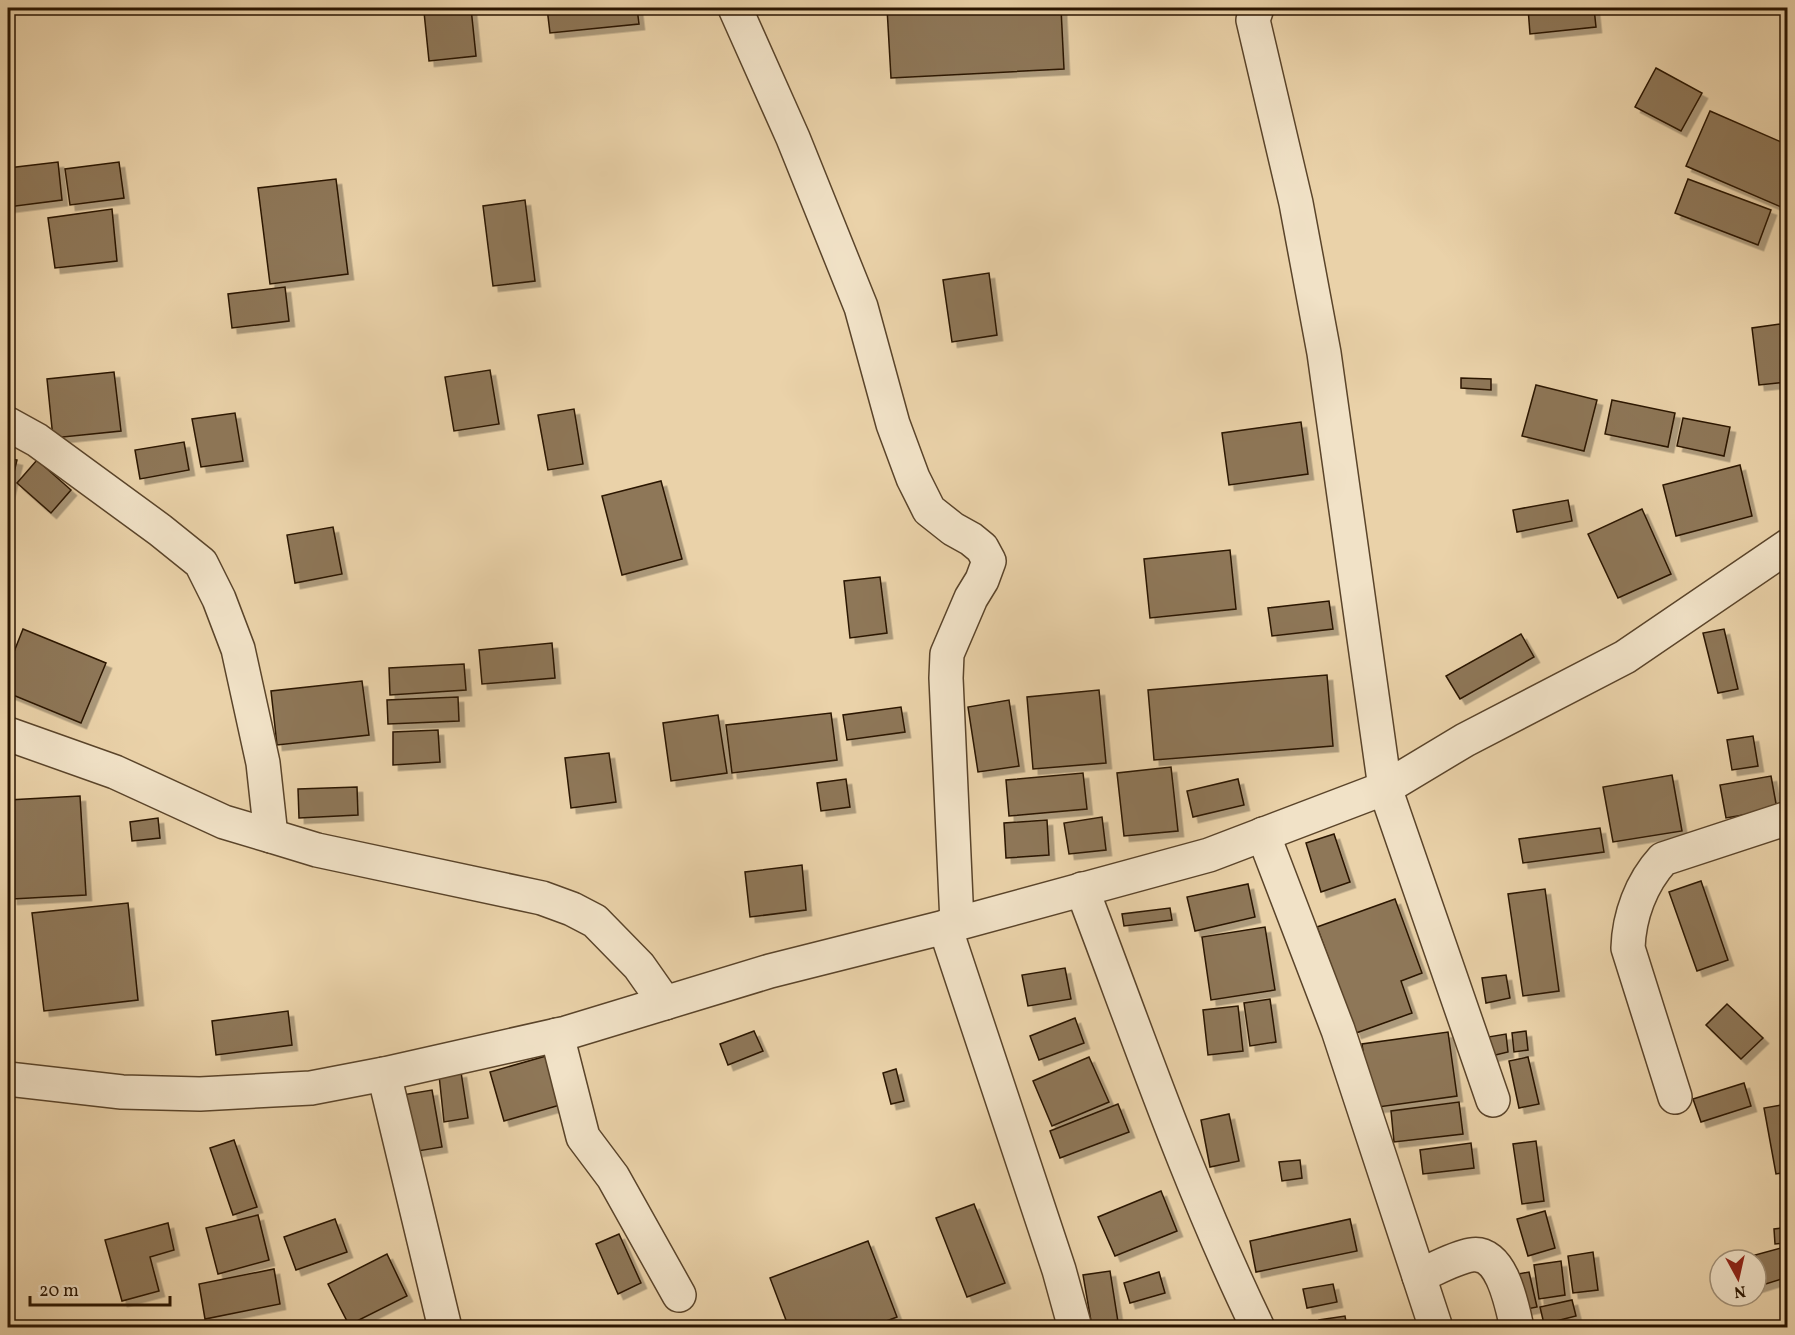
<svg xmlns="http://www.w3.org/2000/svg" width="1795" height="1335" font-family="Vollkorn,serif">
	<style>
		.building { fill: #8e7758; stroke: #2a1500; stroke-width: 1.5; filter: url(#shadow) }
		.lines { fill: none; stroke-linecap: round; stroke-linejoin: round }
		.minor-casing { stroke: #5a442a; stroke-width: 36 }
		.minor { stroke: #f1e2c7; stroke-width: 33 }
	</style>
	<defs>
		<filter id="shadow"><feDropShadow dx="5.5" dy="5.5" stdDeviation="0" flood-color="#0004"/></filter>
	</defs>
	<rect width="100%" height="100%" fill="#ead2a9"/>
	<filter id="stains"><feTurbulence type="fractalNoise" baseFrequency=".00333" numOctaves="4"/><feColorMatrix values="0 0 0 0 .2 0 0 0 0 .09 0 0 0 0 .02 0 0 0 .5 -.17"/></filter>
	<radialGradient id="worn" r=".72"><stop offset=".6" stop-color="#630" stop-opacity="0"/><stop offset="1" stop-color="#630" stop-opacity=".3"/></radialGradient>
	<g class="building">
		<path d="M 471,8 L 476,56 L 429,61 L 424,12 Z"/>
		<path d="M 547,8 L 637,8 L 639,24 L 550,33 Z"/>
		<path d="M 887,8 L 1061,8 L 1064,69 L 891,78 Z"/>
		<path d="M 1528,8 L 1594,8 L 1596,27 L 1530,34 Z"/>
		<path d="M 1656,68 L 1702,93 L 1681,131 L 1635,107 Z"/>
		<path d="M 1710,111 L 1788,145 L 1788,210 L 1686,166 Z"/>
		<path d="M 58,162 L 62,200 L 8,207 L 8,168 Z"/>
		<path d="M 119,162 L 124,198 L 70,205 L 65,169 Z"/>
		<path d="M 336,179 L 348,274 L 270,284 L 258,188 Z"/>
		<path d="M 1688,179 L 1771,210 L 1758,245 L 1675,213 Z"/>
		<path d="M 525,200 L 535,281 L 493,286 L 483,206 Z"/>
		<path d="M 112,209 L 117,261 L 55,268 L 48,218 Z"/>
		<path d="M 989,273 L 997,335 L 952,342 L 943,280 Z"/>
		<path d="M 285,287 L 289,321 L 232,328 L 228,294 Z"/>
		<path d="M 1788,323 L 1788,382 L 1759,385 L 1752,328 Z"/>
		<path d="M 490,370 L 499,424 L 454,431 L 445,377 Z"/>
		<path d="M 114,372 L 121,431 L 53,438 L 47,379 Z"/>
		<path d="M 1461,378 L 1491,379 L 1491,390 L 1461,388 Z"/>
		<path d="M 1536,385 L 1597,400 L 1584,451 L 1522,436 Z"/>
		<path d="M 1612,400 L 1675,413 L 1668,447 L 1605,434 Z"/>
		<path d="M 574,409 L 583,464 L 548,470 L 538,415 Z"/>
		<path d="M 235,413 L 243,461 L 201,467 L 192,419 Z"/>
		<path d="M 1683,418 L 1730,427 L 1724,456 L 1677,446 Z"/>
		<path d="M 1301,422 L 1308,474 L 1229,485 L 1222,433 Z"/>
		<path d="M 184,442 L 189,470 L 140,479 L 135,450 Z"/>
		<path d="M 8,458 L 17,460 L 8,496 Z"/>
		<path d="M 37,460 L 71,490 L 51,513 L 17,483 Z"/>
		<path d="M 1740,465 L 1752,516 L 1676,536 L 1663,485 Z"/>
		<path d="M 661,481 L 682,559 L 622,575 L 602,496 Z"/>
		<path d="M 1568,500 L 1572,521 L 1517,532 L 1513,510 Z"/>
		<path d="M 1642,509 L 1671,574 L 1618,598 L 1588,534 Z"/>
		<path d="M 333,527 L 342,574 L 295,583 L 287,535 Z"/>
		<path d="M 1230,550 L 1236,609 L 1150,618 L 1144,559 Z"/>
		<path d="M 880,577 L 887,633 L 850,638 L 844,581 Z"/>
		<path d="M 1329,601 L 1333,629 L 1272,636 L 1268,608 Z"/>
		<path d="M 23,629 L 106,663 L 81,723 L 8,693 L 8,667 Z"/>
		<path d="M 1724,629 L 1738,689 L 1718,693 L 1703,633 Z"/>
		<path d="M 1521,634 L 1534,657 L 1460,699 L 1446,676 Z"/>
		<path d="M 552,643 L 555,678 L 482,684 L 479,650 Z"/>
		<path d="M 464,664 L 466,690 L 390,695 L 389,668 Z"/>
		<path d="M 1327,675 L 1333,746 L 1154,760 L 1148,690 Z"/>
		<path d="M 362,681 L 369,735 L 277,745 L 271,691 Z"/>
		<path d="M 1099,690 L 1106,763 L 1033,769 L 1027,697 Z"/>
		<path d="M 458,697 L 459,721 L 388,724 L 387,700 Z"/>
		<path d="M 1009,700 L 1019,766 L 978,772 L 968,707 Z"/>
		<path d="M 901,707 L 905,732 L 847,740 L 843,715 Z"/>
		<path d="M 831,713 L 837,760 L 732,773 L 726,725 Z"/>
		<path d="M 718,715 L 727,773 L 671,781 L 663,723 Z"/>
		<path d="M 438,730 L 440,762 L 393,765 L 393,732 Z"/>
		<path d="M 1753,736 L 1758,766 L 1732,770 L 1727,740 Z"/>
		<path d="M 609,753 L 616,802 L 571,808 L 565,758 Z"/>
		<path d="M 1171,767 L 1178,831 L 1124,836 L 1117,773 Z"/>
		<path d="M 1083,773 L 1087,809 L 1009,816 L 1006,780 Z"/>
		<path d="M 1672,775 L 1682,831 L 1613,842 L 1603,787 Z"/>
		<path d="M 1771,776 L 1777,809 L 1726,818 L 1720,785 Z"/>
		<path d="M 846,779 L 850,807 L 821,811 L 817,783 Z"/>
		<path d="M 1238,779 L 1244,805 L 1193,817 L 1187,791 Z"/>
		<path d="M 357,787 L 358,815 L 299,818 L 298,789 Z"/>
		<path d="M 80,796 L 86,895 L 12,899 L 8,800 Z"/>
		<path d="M 1102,817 L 1106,850 L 1069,854 L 1064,823 Z"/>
		<path d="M 158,818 L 160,838 L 132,841 L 130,822 Z"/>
		<path d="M 1047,820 L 1049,855 L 1006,858 L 1004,823 Z"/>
		<path d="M 1600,828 L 1604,852 L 1523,863 L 1519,839 Z"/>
		<path d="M 1334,834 L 1350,882 L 1321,892 L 1306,843 Z"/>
		<path d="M 802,865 L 806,910 L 750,917 L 745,872 Z"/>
		<path d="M 1701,881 L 1728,960 L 1697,971 L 1669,892 Z"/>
		<path d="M 1248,884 L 1255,917 L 1195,931 L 1187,897 Z"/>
		<path d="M 1545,889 L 1559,991 L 1523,996 L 1508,894 Z"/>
		<path d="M 1395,899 L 1422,973 L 1401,981 L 1412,1013 L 1356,1033 L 1317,927 Z"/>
		<path d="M 128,903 L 138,1000 L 44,1011 L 32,913 Z"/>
		<path d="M 1170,908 L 1172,920 L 1124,926 L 1122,914 Z"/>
		<path d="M 1265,927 L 1275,990 L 1211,1000 L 1202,937 Z"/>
		<path d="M 1065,968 L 1071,999 L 1028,1006 L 1022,975 Z"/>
		<path d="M 1506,975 L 1510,998 L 1486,1003 L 1482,978 Z"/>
		<path d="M 1270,999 L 1276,1042 L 1250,1046 L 1244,1003 Z"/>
		<path d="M 1727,1004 L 1763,1038 L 1741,1059 L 1706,1025 Z"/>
		<path d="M 1238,1006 L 1243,1051 L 1208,1055 L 1203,1010 Z"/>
		<path d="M 288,1011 L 292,1045 L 216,1055 L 212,1021 Z"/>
		<path d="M 1075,1018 L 1084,1043 L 1039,1060 L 1030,1036 Z"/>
		<path d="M 754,1031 L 763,1051 L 728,1065 L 720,1044 Z"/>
		<path d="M 1526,1031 L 1528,1050 L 1514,1052 L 1512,1033 Z"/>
		<path d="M 1448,1032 L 1457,1096 L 1371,1108 L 1362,1044 Z"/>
		<path d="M 1506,1034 L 1508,1052 L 1491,1056 L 1488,1037 Z"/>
		<path d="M 546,1056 L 560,1105 L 504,1121 L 490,1072 Z"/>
		<path d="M 1089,1057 L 1109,1102 L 1052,1126 L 1033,1081 Z"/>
		<path d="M 1528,1057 L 1539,1104 L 1519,1108 L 1509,1061 Z"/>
		<path d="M 896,1069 L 904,1101 L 891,1104 L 883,1073 Z"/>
		<path d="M 461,1072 L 468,1118 L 444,1122 L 439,1075 Z"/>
		<path d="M 1744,1083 L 1751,1106 L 1701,1122 L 1693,1099 Z"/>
		<path d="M 432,1090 L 442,1147 L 412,1152 L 402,1095 Z"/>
		<path d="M 1459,1102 L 1463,1134 L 1394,1142 L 1391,1111 Z"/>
		<path d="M 1118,1104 L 1129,1132 L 1060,1158 L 1050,1131 Z"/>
		<path d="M 1788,1104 L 1788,1172 L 1776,1174 L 1764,1108 Z"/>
		<path d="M 1229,1114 L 1239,1161 L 1210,1167 L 1201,1120 Z"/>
		<path d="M 234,1140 L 257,1207 L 233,1215 L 210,1148 Z"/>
		<path d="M 1536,1141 L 1544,1201 L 1522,1204 L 1513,1144 Z"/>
		<path d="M 1471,1143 L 1474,1168 L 1423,1174 L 1420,1150 Z"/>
		<path d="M 1300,1160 L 1302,1178 L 1282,1181 L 1279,1162 Z"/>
		<path d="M 1161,1191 L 1177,1231 L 1115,1256 L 1098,1217 Z"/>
		<path d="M 974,1204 L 1005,1283 L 967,1297 L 936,1218 Z"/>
		<path d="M 1545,1211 L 1555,1248 L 1528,1256 L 1517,1219 Z"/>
		<path d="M 258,1215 L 269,1260 L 218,1274 L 206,1228 Z"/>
		<path d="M 335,1219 L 347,1252 L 296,1270 L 284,1237 Z"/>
		<path d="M 1350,1219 L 1357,1251 L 1256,1272 L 1250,1241 Z"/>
		<path d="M 168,1223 L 174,1250 L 150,1257 L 159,1291 L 122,1301 L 105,1240 Z"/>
		<path d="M 1788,1227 L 1788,1243 L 1775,1244 L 1774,1229 Z"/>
		<path d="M 619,1234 L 641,1283 L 618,1294 L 596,1244 Z"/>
		<path d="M 868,1241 L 897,1317 L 868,1328 L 789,1328 L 770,1278 Z"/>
		<path d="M 1788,1246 L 1788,1277 L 1756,1287 L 1756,1260 L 1737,1260 Z"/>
		<path d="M 1593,1252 L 1598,1290 L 1573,1293 L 1568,1256 Z"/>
		<path d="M 387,1254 L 407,1296 L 349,1325 L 328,1284 Z"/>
		<path d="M 1561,1261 L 1565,1295 L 1539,1299 L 1534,1265 Z"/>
		<path d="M 274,1269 L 280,1304 L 205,1319 L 199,1284 Z"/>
		<path d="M 1110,1271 L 1118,1322 L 1092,1327 L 1083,1275 Z"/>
		<path d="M 1159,1272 L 1165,1293 L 1130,1303 L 1124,1283 Z"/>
		<path d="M 1529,1272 L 1537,1307 L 1517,1311 L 1508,1276 Z"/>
		<path d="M 1333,1284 L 1337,1302 L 1307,1308 L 1303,1289 Z"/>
		<path d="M 1572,1300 L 1576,1316 L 1544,1324 L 1540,1307 Z"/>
		<path d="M 1345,1316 L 1347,1328 L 1320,1328 L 1319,1320 Z"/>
		<path d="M 1579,1321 L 1580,1328 L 1556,1328 Z"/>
	</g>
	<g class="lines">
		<g class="minor-casing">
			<g id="minor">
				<path d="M 735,8 L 793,138 L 861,307 L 893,424 L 913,478 L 929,510 L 953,529 L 971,539 L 982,548 L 989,561 L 982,580 L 971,598 L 947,654 L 946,678 L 957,923"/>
				<path d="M 1257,8 L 1253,20 L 1296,203 L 1324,353 L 1385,788 L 1493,1100"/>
				<path d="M 8,424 L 37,440 L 160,530 L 201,563 L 219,599 L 238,649 L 263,763 L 271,836"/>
				<path d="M 8,734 L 115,772 L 224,822 L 271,836 L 317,850 L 542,898 L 572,909 L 595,921 L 639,966 L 665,1003"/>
				<path d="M 1263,834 L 1338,1030 L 1436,1328"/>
				<path d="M 1082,889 C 1138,1036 1189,1186 1258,1328"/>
				<path d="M 945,927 L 1059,1270 L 1075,1328"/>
				<path d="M 557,1035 L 583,1137 L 613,1177 L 679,1295"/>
				<path d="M 384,1074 L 445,1328"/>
				<path d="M 8,1079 L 122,1092 L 200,1094 L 311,1088 L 384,1074 L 566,1033 L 770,971 L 945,927 L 1209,855 L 1385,788 L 1465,740 L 1625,657 L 1788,546"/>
				<path d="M 1675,1097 L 1628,948 C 1629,916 1641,883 1663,859 L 1788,818"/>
				<path d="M 1419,1276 C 1435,1269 1454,1258 1471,1255 C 1502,1249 1512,1306 1517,1328"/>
			</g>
		</g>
		<use href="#minor" class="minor"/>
	</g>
	<rect width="1795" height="1335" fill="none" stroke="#ead2a9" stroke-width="30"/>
	<rect x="9" y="9" width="1777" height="1317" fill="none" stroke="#2a1500" stroke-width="3"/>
	<rect x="15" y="15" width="1765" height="1305" fill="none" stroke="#2a1500" stroke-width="1.5"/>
	<g transform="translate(1738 1278) rotate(172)"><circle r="28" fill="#f1e2c7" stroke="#a19077" stroke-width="1.5"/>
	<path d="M0-4.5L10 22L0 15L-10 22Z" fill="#8f2418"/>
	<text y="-9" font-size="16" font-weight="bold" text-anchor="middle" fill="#2a1500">N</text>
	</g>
	<path d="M30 1296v9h140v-9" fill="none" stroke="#2a1500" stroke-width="3"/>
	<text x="39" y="1296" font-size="18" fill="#2a1500" stroke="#f1e2c7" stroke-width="4.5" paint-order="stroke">20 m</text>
	<rect width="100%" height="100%" filter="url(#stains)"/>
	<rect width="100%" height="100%" fill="url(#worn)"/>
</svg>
